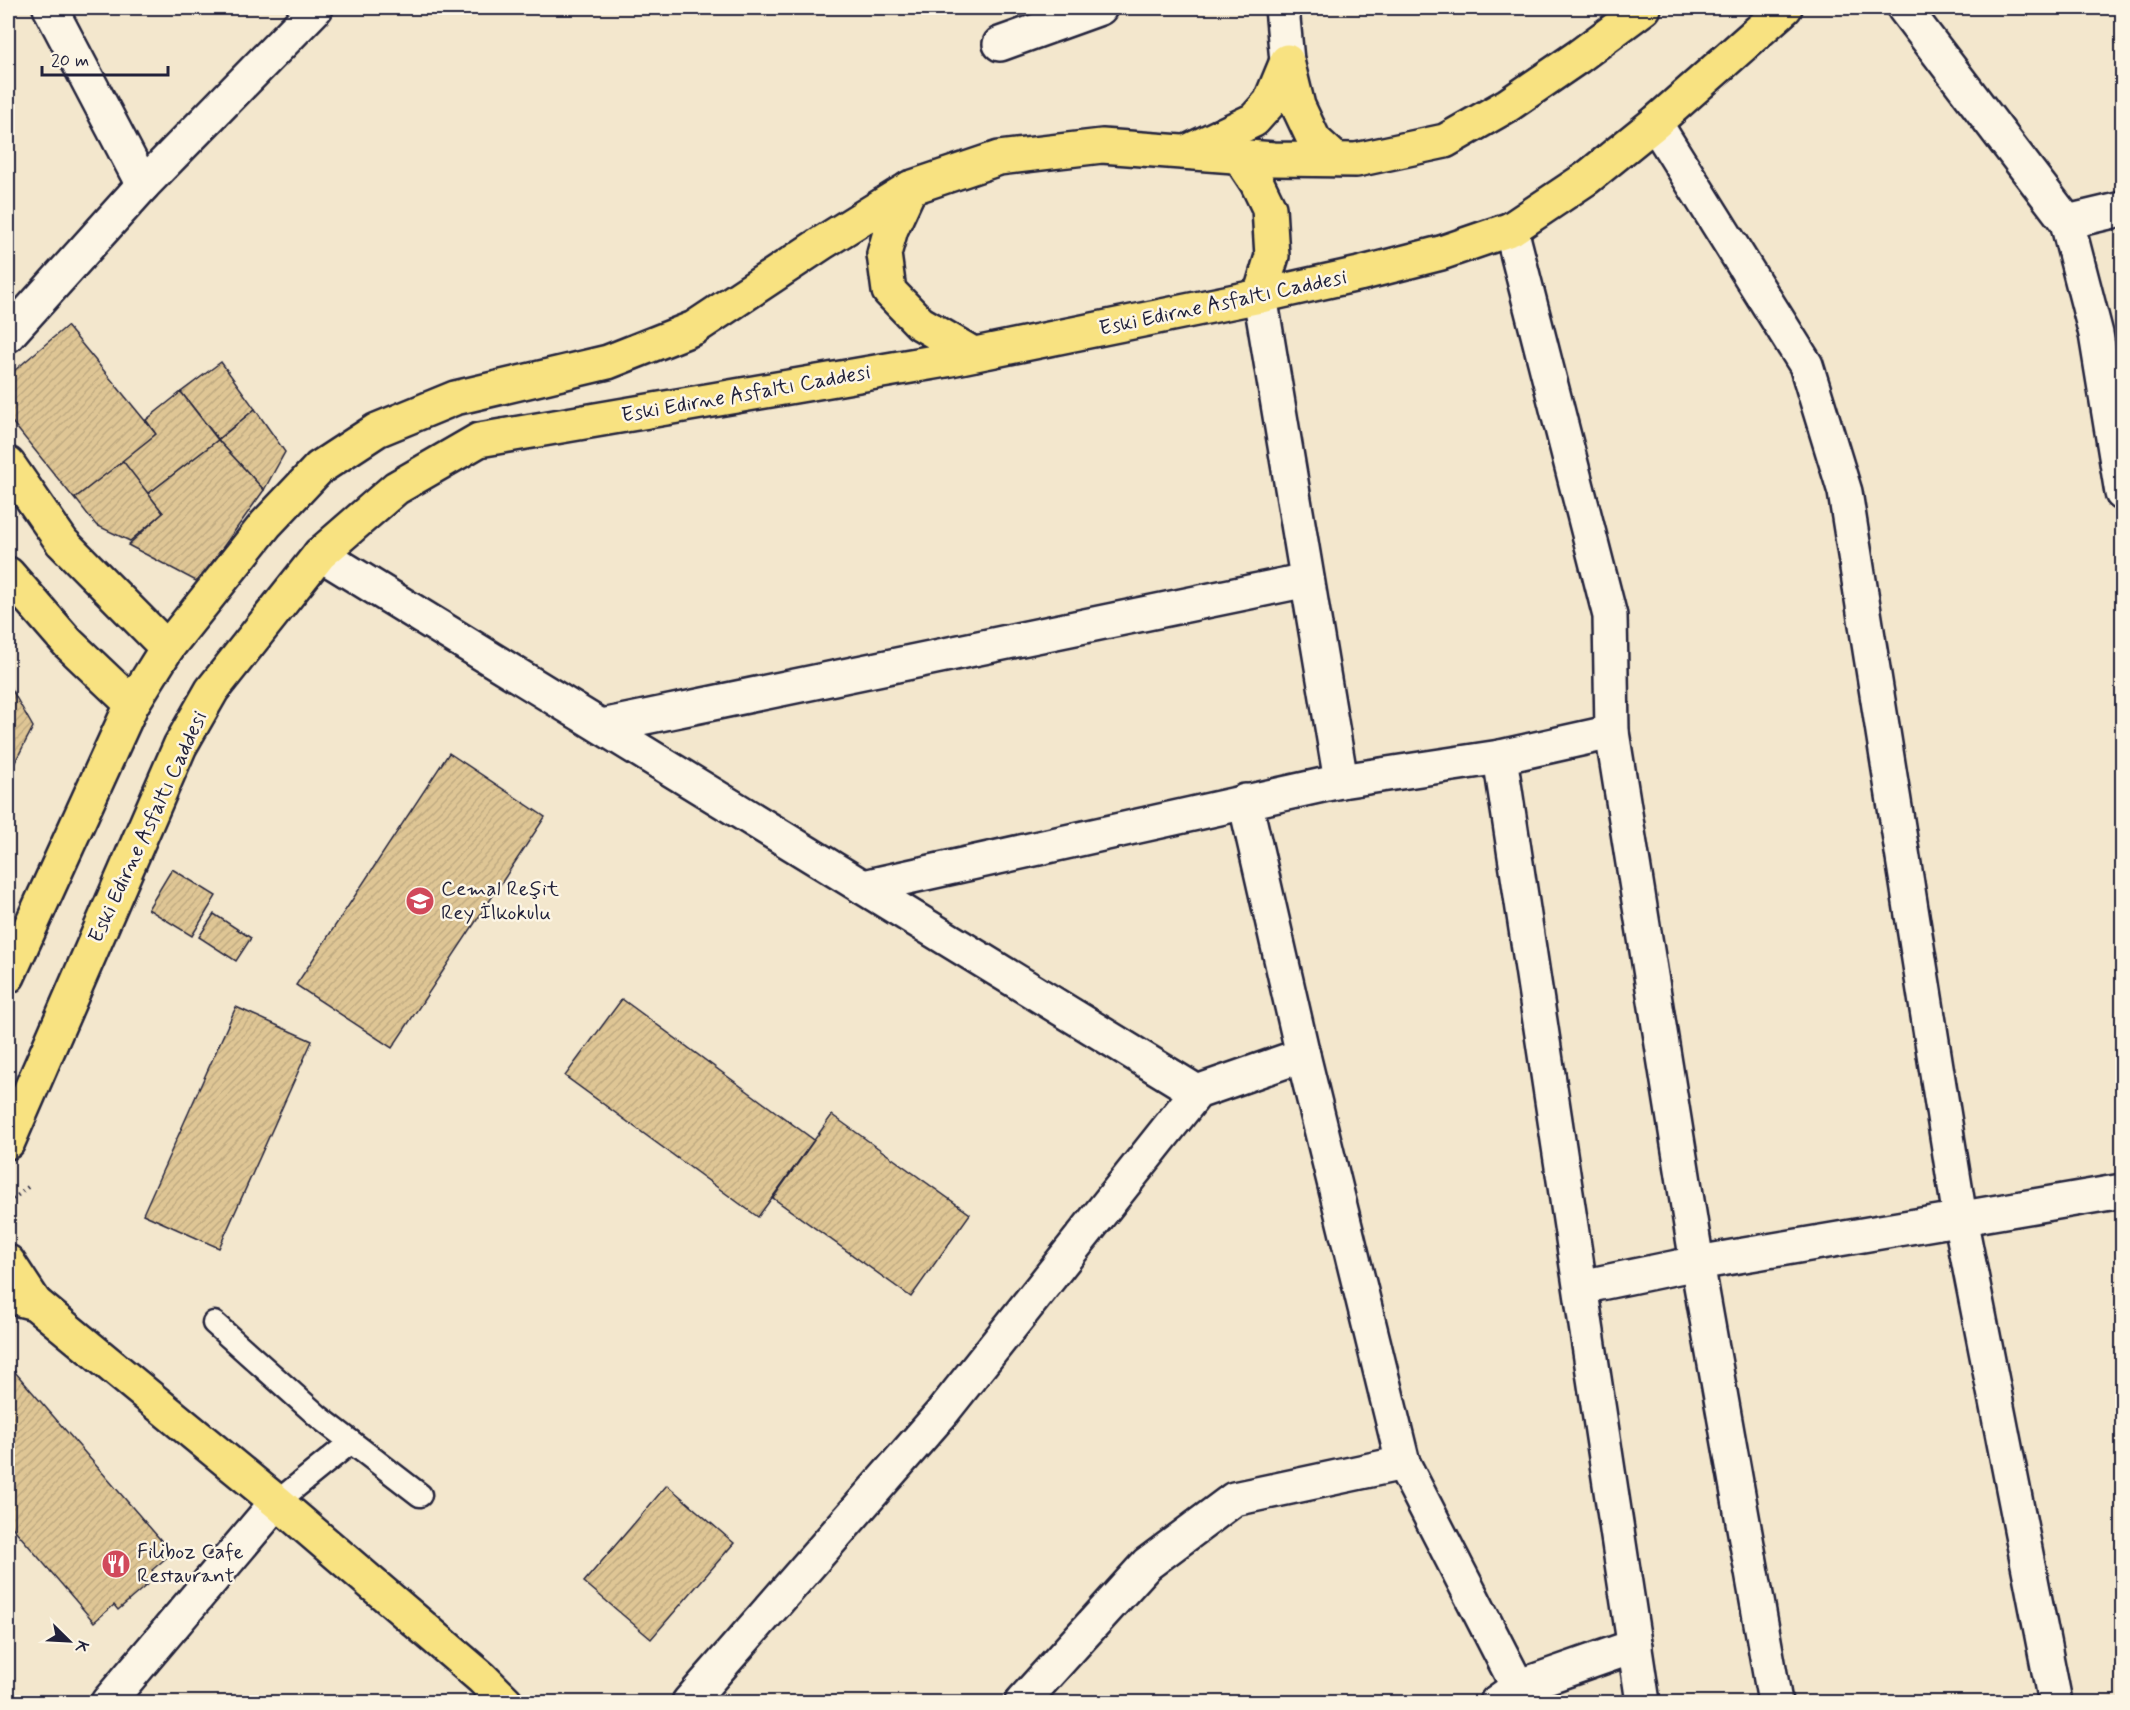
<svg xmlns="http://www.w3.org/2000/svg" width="2130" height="1710" font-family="Mynerve,sans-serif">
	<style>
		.building { fill: url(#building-hatch); stroke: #22223b; stroke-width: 1.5 }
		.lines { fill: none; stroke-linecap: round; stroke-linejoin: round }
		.service-casing { stroke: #22223b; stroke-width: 27 }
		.minor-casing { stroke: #22223b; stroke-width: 38 }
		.secondary-casing { stroke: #22223b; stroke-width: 38 }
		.primary-casing { stroke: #22223b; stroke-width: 38 }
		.path { stroke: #22223b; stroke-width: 4; stroke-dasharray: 1.5 4.5; stroke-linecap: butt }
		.service { stroke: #fcf5e5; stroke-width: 22 }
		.minor { stroke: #fcf5e5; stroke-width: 33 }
		.secondary { stroke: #fcf5e5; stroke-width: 33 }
		.primary { stroke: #f8e281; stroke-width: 33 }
		.labels { text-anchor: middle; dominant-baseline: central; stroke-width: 5; stroke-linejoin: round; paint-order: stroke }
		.street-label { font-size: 21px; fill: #22223b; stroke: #fcf5e5 }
		.poi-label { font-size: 21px; fill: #22223b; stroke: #fcf5e5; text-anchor: start }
	</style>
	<defs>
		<pattern id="building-hatch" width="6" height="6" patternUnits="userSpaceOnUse" patternTransform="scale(1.5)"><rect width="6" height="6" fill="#dfc695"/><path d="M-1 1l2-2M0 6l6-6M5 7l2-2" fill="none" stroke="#bfaa81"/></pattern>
	</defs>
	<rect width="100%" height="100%" fill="#f3e7cd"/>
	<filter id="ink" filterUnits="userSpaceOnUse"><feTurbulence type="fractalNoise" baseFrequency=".0167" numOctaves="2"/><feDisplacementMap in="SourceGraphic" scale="12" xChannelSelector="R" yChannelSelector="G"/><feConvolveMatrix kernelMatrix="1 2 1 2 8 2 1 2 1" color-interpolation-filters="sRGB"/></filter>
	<g filter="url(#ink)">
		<g class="building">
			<path d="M 67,326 L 156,434 L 76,501 L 8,417 L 8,376 Z"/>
			<path d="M 221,362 L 255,409 L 218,439 L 181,392 Z"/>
			<path d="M 181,392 L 218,440 L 148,494 L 122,461 L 156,434 L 146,420 Z"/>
			<path d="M 255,409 L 285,452 L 264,490 L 218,440 Z"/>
			<path d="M 218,440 L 264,490 L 198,582 L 128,545 L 163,513 L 148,494 Z"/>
			<path d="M 123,461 L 163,513 L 130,541 L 96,525 L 75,498 Z"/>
			<path d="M 8,683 L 33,727 L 8,776 Z"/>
			<path d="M 449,753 L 545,817 L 392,1048 L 296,985 Z"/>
			<path d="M 172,869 L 216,896 L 192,936 L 148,909 Z"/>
			<path d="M 214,914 L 251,938 L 236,961 L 199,937 Z"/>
			<path d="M 622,999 L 814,1140 L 758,1217 L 565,1076 Z"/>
			<path d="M 236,1007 L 312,1041 L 219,1248 L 143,1214 Z"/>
			<path d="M 832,1115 L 970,1214 L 911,1297 L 773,1198 Z"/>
			<path d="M 8,1364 L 172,1553 L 152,1570 L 157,1576 L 118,1610 L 114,1605 L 94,1622 L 8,1522 Z"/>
			<path d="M 667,1485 L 734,1543 L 651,1639 L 584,1582 Z"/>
		</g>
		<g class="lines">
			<g class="service-casing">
				<g id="service">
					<path d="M 214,1323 L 319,1417 L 420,1495"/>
					<path d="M 277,1502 L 351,1442"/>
				</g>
			</g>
			<g class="minor-casing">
				<g id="minor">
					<path d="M 50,8 L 143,185"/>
					<path d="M 1904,8 L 2067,222 L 2096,334 L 2122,493"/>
					<path d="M 1000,44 L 1100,8"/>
					<path d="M 1655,123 L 1806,365 L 1845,492 L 1960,1218 L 2055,1702"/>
					<path d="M 2067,222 L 2122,209"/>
					<path d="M 1260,296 L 1341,781"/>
					<path d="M 8,335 L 143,185 L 316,8"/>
					<path d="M 320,554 L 1197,1092"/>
					<path d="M 602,726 L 1307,580"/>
					<path d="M 1612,732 L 1697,1263 L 1775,1702"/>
					<path d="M 1500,757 L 1643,1702"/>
					<path d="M 1245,801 L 1303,1055 L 1403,1463 L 1518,1687"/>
					<path d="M 863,887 L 1341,781 L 1500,757 L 1612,732 L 1610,616 L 1511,229"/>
					<path d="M 1581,1287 L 1697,1263 L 2122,1191"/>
					<path d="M 108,1702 L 277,1502"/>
					<path d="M 689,1702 L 941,1414 L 1197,1092 L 1303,1055"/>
					<path d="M 1022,1702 L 1147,1564 L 1234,1499 L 1403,1463"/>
					<path d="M 1497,1702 L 1518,1687 L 1635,1646"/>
				</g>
			</g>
			<g class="secondary-casing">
				<path id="secondary" d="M 1282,8 L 1287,61"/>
			</g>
			<g class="primary-casing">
				<g id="primary">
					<path d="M 1189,151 L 1254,120 L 1270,102 L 1287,61 L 1298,106 L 1314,140 L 1335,159"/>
					<path d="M 1239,156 L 1257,183 L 1269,208 L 1272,256 L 1260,296"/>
					<path d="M 910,188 L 891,229 L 884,254 L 889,291 L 920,323 L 973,354"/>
					<path d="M 8,464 L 62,542 L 167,648"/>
					<path d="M 8,574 L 68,643 L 132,704"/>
					<path d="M 8,976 L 132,704 L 167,648 L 266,524 L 319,468 L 377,430 L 455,398 L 608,362 L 694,328 L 822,243 L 910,188 L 999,158 L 1102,146 L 1274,159 L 1356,160 L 1445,141 L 1508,105 L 1578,57 L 1644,8"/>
					<path d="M 8,1142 L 180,746 L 212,690 L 320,554 L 396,488 L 479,440 L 946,360 L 1260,296 L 1359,274 L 1441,253 L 1511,229 L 1587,178 L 1655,123 L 1785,8"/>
					<path d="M 8,1262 L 35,1303"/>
					<path d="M 8,1296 L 35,1303 L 277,1502 L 482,1678 L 506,1702"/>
				</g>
			</g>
			<path class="path" d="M 8,1203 L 28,1187"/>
			<use href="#service" class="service"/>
			<use href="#minor" class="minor"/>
			<use href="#secondary" class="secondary"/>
			<use href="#primary" class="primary"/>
		</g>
	</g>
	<defs>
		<g id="school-disc" transform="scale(1.5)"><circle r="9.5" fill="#d1495b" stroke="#fcf5e5"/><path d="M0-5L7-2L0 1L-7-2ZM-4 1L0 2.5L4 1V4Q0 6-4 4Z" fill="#fff"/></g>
		<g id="restaurant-disc" transform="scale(1.5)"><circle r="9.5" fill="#d1495b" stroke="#fcf5e5"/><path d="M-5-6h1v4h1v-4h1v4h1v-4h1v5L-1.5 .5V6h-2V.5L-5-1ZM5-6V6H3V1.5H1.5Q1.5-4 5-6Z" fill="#fff"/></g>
	</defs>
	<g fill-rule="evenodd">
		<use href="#school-disc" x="420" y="901"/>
		<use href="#restaurant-disc" x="116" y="1564"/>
	</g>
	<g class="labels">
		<g class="street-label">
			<text transform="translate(1223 303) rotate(-12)">Eski Edirne Asfaltı Caddesi</text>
			<text transform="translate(746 394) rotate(-10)">Eski Edirne Asfaltı Caddesi</text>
			<text transform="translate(148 827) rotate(-65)">Eski Edirne Asfaltı Caddesi</text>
		</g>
		<g class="poi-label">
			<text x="441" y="889">Cemal Reşit<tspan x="441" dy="24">Rey İlkokulu</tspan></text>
			<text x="137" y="1552">Filiboz Cafe<tspan x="137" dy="24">Restaurant</tspan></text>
		</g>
	</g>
	<rect width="2130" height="1710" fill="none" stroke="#fcf5e5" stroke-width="30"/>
	<rect x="15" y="15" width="2100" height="1680" fill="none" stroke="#22223b" stroke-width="2" filter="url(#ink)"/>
	<g transform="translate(69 1641) rotate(114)" stroke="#fcf5e5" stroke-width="4.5" paint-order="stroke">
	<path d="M0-4.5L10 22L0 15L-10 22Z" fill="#22223b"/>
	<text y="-9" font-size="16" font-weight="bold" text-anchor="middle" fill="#22223b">K</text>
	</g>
	<path d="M42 66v9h126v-9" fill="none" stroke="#22223b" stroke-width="3"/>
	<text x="51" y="66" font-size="18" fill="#22223b" stroke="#fcf5e5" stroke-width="4.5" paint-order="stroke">20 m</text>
</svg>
